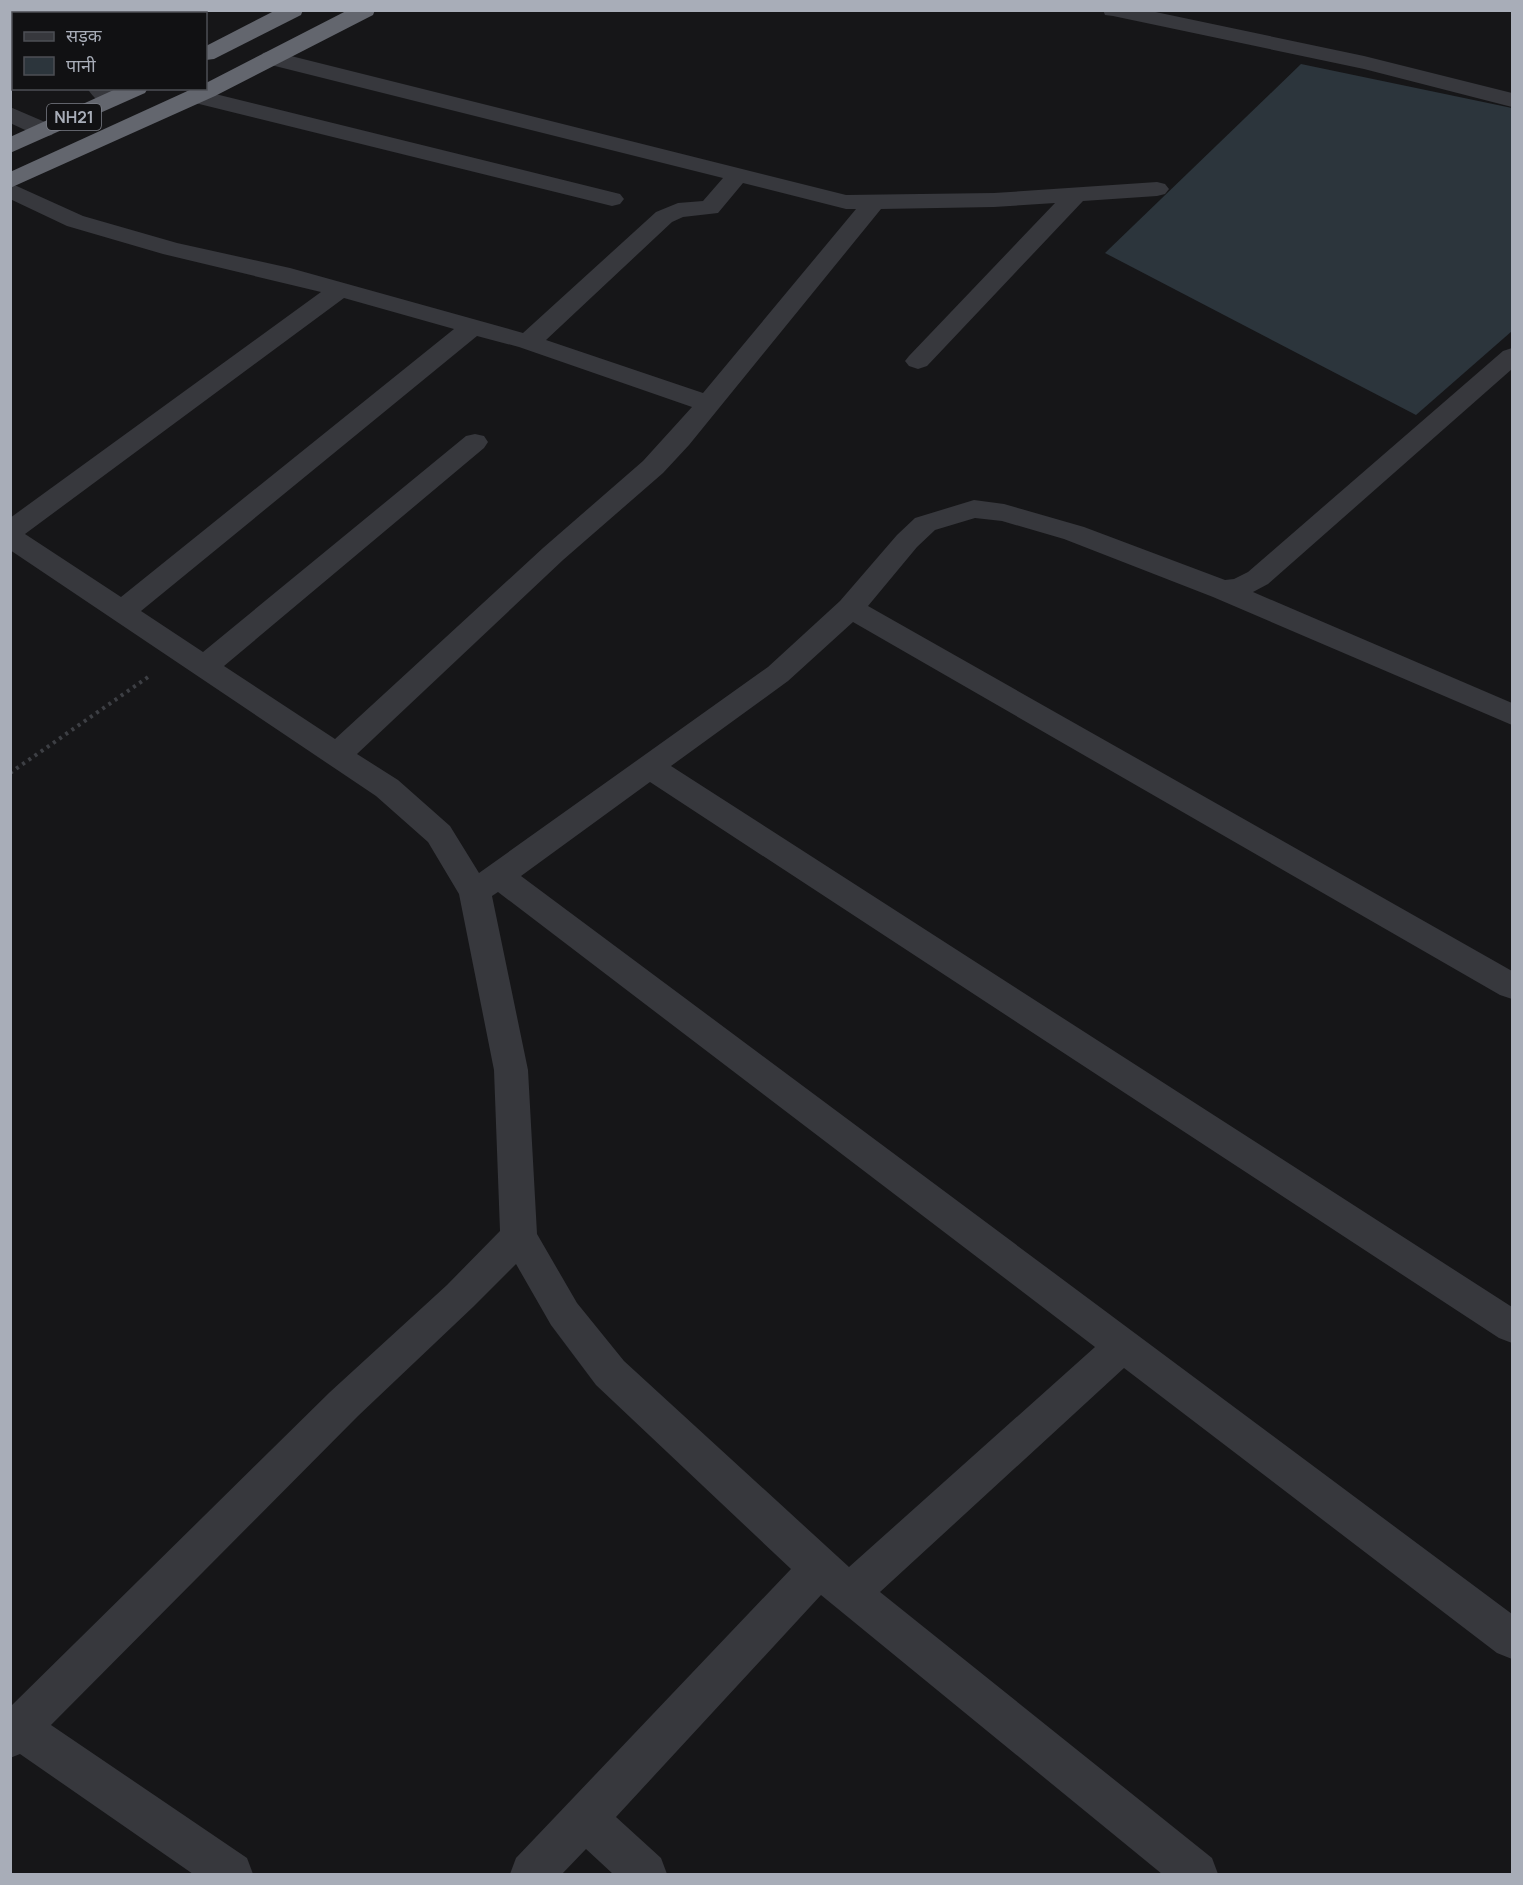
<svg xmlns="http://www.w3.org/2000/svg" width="1523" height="1885" font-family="Manrope,'Noto Sans Devanagari',sans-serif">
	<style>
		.water { fill: #2c353c }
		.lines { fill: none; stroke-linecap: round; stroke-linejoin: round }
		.path { stroke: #3d3f44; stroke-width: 4; stroke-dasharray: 3 4.5; stroke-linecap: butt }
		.minor { fill: #37383d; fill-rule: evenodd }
		.highway { fill: #63666e; fill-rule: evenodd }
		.labels { text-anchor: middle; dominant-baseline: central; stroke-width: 6; stroke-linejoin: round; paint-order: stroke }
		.shield { fill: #111113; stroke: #7b7e86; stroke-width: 1.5 }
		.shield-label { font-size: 16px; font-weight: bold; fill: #a8adb8 }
	</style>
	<rect width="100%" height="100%" fill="#161618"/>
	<path class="water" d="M 1301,64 L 1512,108 L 1512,331 L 1416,415 L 1105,253 Z"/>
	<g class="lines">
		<path class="path" d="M 10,773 L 151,675"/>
		<g class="minor">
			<path d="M 10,10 L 22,10 L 24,14 L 14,14 L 14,21 L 10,21 Z"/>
			<path d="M 1103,10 L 1146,10 L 1364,56 L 1512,93 L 1512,107 L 1364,69 L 1113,16 L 1105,15 Z"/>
			<path d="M 271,51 L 846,195 L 994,193 L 1157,182 L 1165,184 L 1169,189 L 1165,194 L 1157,196 L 1083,201 L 927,366 L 918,369 L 909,366 L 905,361 L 909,356 L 1055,203 L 994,207 L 881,209 L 689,445 L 663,473 L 563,560 L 357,754 L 398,780 L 450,826 L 479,873 L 768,667 L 840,601 L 897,535 L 915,518 L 974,500 L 1004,504 L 1084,527 L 1225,580 L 1234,579 L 1248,572 L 1503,351 L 1512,348 L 1512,369 L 1268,584 L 1253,592 L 1512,703 L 1512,725 L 1213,597 L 1064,539 L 1002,521 L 975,518 L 935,530 L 917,547 L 868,606 L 1512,971 L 1512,999 L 1500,995 L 853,622 L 788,681 L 671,766 L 1512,1307 L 1512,1343 L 1499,1338 L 650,782 L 521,876 L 1512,1614 L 1512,1659 L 1497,1653 L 1124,1368 L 880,1592 L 1212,1858 L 1218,1874 L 1162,1874 L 821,1595 L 616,1817 L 661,1858 L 667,1874 L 613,1874 L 586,1849 L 562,1874 L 510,1874 L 516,1858 L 791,1569 L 596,1385 L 551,1325 L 516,1264 L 473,1307 L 358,1416 L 51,1725 L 247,1858 L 253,1874 L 193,1874 L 20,1754 L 10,1758 L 10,1707 L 330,1392 L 447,1285 L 500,1231 L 494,1070 L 459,894 L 428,842 L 376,796 L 10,550 L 10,518 L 321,292 L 163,254 L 67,226 L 10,199 L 10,183 L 83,216 L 177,243 L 290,268 L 523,333 L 656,212 L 678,203 L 703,201 L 723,178 L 263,63 L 260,58 L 263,53 ZM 743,183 L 846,209 L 856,209 L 703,393 L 546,340 L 672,222 L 683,217 L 718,213 ZM 344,298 L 454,329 L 121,597 L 25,534 ZM 477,336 L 519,347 L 692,407 L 643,461 L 543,548 L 335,739 L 224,666 L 484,448 L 488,442 L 484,436 L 475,434 L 466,436 L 203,652 L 141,611 ZM 498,892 L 1095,1347 L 849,1567 L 624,1361 L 577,1303 L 537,1234 L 528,1070 L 492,896 Z"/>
			<path d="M 87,88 L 111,88 L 121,100 L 118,105 C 103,108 95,100 87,88 Z"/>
			<path d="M 195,89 L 620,194 L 624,199 L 620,204 L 612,206 L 187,101 L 184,96 L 187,91 Z"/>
			<path d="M 10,107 L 52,125 L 55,130 L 52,135 L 44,137 L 36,135 L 10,123 Z"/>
		</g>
		<g class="highway">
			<path d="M 276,10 L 303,10 L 301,15 L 214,59 L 206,60 L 206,46 Z"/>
			<path d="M 348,10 L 375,10 L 373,15 L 215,96 L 10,188 L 10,172 L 194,88 L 206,88 L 206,83 Z"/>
			<path d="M 118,88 L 148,88 L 145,93 L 10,153 L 10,137 Z"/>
		</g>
	</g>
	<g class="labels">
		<rect class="shield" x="47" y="104" width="54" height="26" rx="4.5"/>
		<g class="shield-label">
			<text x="74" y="117">NH21</text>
		</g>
	</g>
	<rect width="1523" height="1885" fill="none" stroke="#a8adb8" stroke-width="24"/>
	<rect x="12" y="12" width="195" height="78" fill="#111113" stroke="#4d4f55" stroke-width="1.5"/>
	<rect x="24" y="32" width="30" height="9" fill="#37383d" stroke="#4d4f55" stroke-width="1.5"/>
	<text x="66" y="42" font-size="18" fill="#a8adb8">सड़क</text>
	<rect x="24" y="57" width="30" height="18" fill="#2c353c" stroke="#4d4f55" stroke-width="1.5"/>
	<text x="66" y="72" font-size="18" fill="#a8adb8">पानी</text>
</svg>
